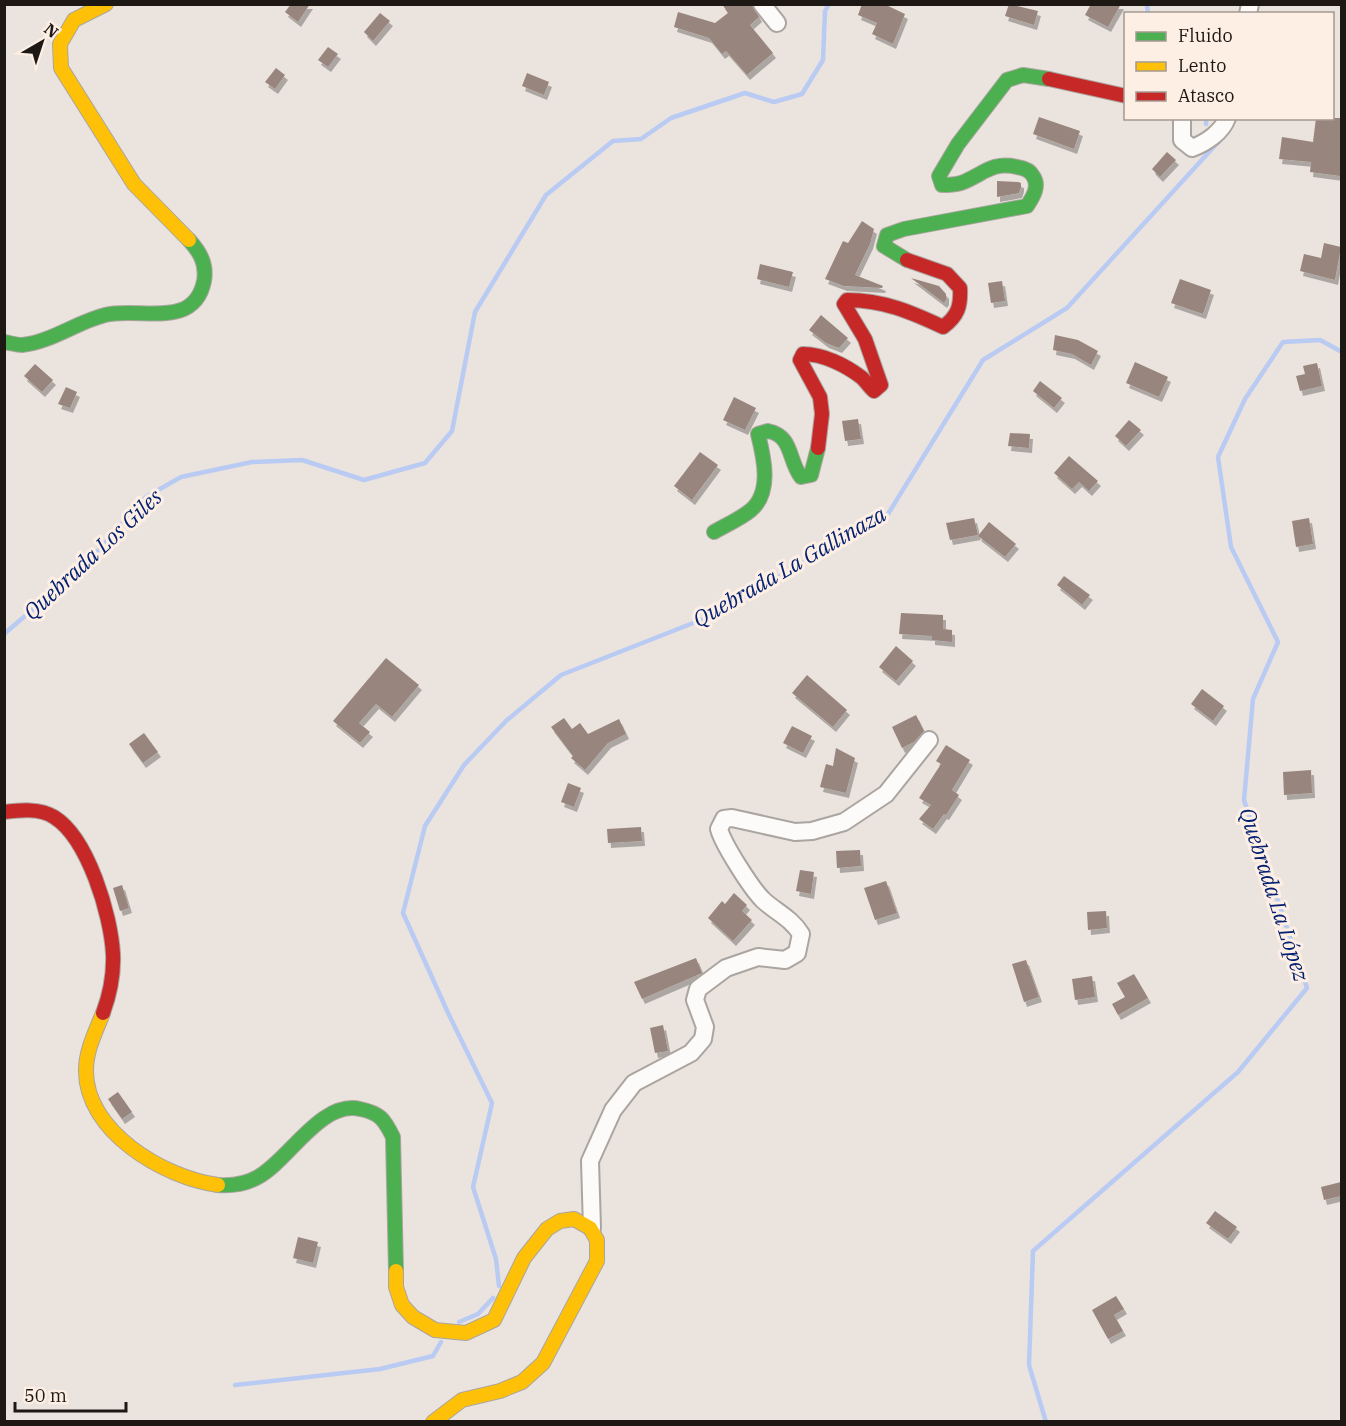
<svg xmlns="http://www.w3.org/2000/svg" width="1346" height="1426" font-family="'IBM Plex Serif',serif">
	<style>
		.lines { fill: none; stroke-linecap: round; stroke-linejoin: round }
		.stream { stroke: #b9cbf2; stroke-width: 4.5 }
		.building { fill: #98867e; filter: url(#shadow) }
		.street-casing { stroke: #aba5a0; stroke-width: 20 }
		.fast-casing { stroke: #aba5a0; stroke-width: 16 }
		.slow-casing { stroke: #aba5a0; stroke-width: 16 }
		.jam-casing { stroke: #aba5a0; stroke-width: 16 }
		.street { stroke: #fcfbfa; stroke-width: 16 }
		.fast { stroke: #4caf50; stroke-width: 14 }
		.slow { stroke: #ffc107; stroke-width: 14 }
		.jam { stroke: #c62828; stroke-width: 14 }
		.labels { text-anchor: middle; dominant-baseline: central; stroke-width: 6; stroke-linejoin: round; paint-order: stroke }
		.water-label { font-size: 22px; font-style: italic; fill: #042271; stroke: #feefe5 }
	</style>
	<defs>
		<filter id="shadow"><feDropShadow dx="3" dy="5" stdDeviation="0" flood-color="#0004"/></filter>
	</defs>
	<rect width="100%" height="100%" fill="#ebe3de"/>
	<g class="lines">
		<g class="stream">
			<path d="M 1147,4 L 1148,14"/>
			<path d="M 1206,118 L 1206,124"/>
			<path d="M 4,634 L 87,563 L 146,497 L 181,477 L 252,462 L 302,460 L 364,480 L 425,463 L 452,431 L 475,312 L 546,195 L 613,141 L 641,139 L 671,118 L 745,93 L 774,102 L 802,94 L 823,60 L 825,11 L 829,4"/>
			<path d="M 499,1286 L 496,1259 L 473,1187 L 492,1103 L 449,1015 L 403,913 L 425,826 L 464,765 L 506,721 L 561,675 L 711,616 L 888,514 L 983,360 L 1067,308 L 1220,140"/>
			<path d="M 459,1322 L 478,1314 L 493,1298"/>
			<path d="M 235,1385 L 380,1369 L 433,1356 L 441,1342"/>
			<path d="M 1046,1422 L 1029,1365 L 1033,1251 L 1238,1072 L 1307,988 L 1244,800 L 1253,699 L 1278,642 L 1231,547 L 1218,457 L 1245,399 L 1283,342 L 1320,340 L 1342,352"/>
		</g>
	</g>
	<g class="building">
		<path d="M 291,4 L 310,4 L 298,22 L 285,12 Z"/>
		<path d="M 722,4 L 752,4 L 759,17 L 750,25 L 773,53 L 747,75 L 726,51 L 722,54 L 709,38 L 674,27 L 678,12 L 715,23 L 728,13 Z"/>
		<path d="M 862,4 L 884,4 L 905,14 L 893,44 L 872,34 L 877,23 L 858,15 Z"/>
		<path d="M 1009,4 L 1038,11 L 1034,25 L 1005,16 Z"/>
		<path d="M 1091,4 L 1121,4 L 1108,27 L 1085,15 Z"/>
		<path d="M 380,13 L 390,21 L 373,41 L 364,32 Z"/>
		<path d="M 328,47 L 338,54 L 328,67 L 318,60 Z"/>
		<path d="M 276,68 L 285,75 L 275,89 L 265,82 Z"/>
		<path d="M 527,73 L 549,82 L 544,95 L 522,86 Z"/>
		<path d="M 1039,117 L 1080,131 L 1074,149 L 1033,134 Z"/>
		<path d="M 1316,118 L 1341,118 L 1340,176 L 1310,172 L 1311,162 L 1279,159 L 1282,137 L 1313,142 Z"/>
		<path d="M 1167,152 L 1176,160 L 1160,177 L 1152,169 Z"/>
		<path d="M 997,181 L 1018,182 L 1021,183 L 1021,187 L 1019,193 L 997,197 Z"/>
		<path d="M 862,221 L 874,229 L 870,244 L 855,275 L 883,286 L 882,288 L 844,286 L 825,279 L 843,241 L 848,243 Z"/>
		<path d="M 1324,243 L 1341,247 L 1335,280 L 1300,271 L 1304,254 L 1321,258 Z"/>
		<path d="M 760,264 L 793,272 L 789,287 L 757,279 Z"/>
		<path d="M 911,278 L 939,286 L 946,294 L 946,300 L 944,303 Z"/>
		<path d="M 1180,279 L 1211,290 L 1203,314 L 1171,303 Z"/>
		<path d="M 1002,281 L 1005,301 L 991,303 L 988,283 Z"/>
		<path d="M 821,315 L 848,338 L 839,348 L 826,343 L 809,330 Z"/>
		<path d="M 1055,335 L 1078,340 L 1098,351 L 1091,365 L 1072,354 L 1053,350 Z"/>
		<path d="M 1135,362 L 1168,377 L 1159,397 L 1126,383 Z"/>
		<path d="M 1317,363 L 1322,386 L 1300,391 L 1296,376 L 1305,374 L 1303,366 Z"/>
		<path d="M 35,364 L 53,380 L 42,392 L 24,376 Z"/>
		<path d="M 1040,381 L 1062,398 L 1054,408 L 1033,391 Z"/>
		<path d="M 66,387 L 77,392 L 70,408 L 58,404 Z"/>
		<path d="M 734,397 L 756,408 L 745,430 L 723,420 Z"/>
		<path d="M 858,419 L 861,439 L 845,441 L 842,421 Z"/>
		<path d="M 1129,420 L 1141,430 L 1126,446 L 1115,436 Z"/>
		<path d="M 1010,433 L 1030,434 L 1029,448 L 1008,446 Z"/>
		<path d="M 700,452 L 718,465 L 692,500 L 674,486 Z"/>
		<path d="M 1069,456 L 1098,481 L 1089,491 L 1079,482 L 1072,489 L 1054,473 Z"/>
		<path d="M 974,518 L 978,535 L 950,540 L 946,523 Z"/>
		<path d="M 1309,518 L 1313,544 L 1296,547 L 1292,521 Z"/>
		<path d="M 989,522 L 1016,544 L 1005,557 L 978,536 Z"/>
		<path d="M 1064,576 L 1090,595 L 1082,605 L 1057,585 Z"/>
		<path d="M 901,613 L 943,615 L 943,629 L 952,630 L 952,642 L 932,640 L 932,636 L 899,634 Z"/>
		<path d="M 896,646 L 913,661 L 896,681 L 879,667 Z"/>
		<path d="M 386,658 L 419,685 L 392,717 L 376,704 L 359,723 L 370,732 L 360,743 L 333,721 Z"/>
		<path d="M 807,675 L 847,710 L 833,727 L 792,693 Z"/>
		<path d="M 1202,689 L 1224,706 L 1213,721 L 1191,704 Z"/>
		<path d="M 916,715 L 924,731 L 914,742 L 902,748 L 892,727 Z"/>
		<path d="M 564,718 L 572,729 L 580,723 L 588,734 L 619,719 L 626,734 L 608,743 L 585,770 L 571,758 L 573,756 L 551,727 Z"/>
		<path d="M 792,726 L 812,736 L 803,753 L 783,743 Z"/>
		<path d="M 144,733 L 158,752 L 143,763 L 129,744 Z"/>
		<path d="M 946,745 L 970,760 L 952,790 L 959,795 L 946,815 L 944,814 L 933,829 L 919,819 L 931,805 L 919,798 L 941,764 L 936,761 Z"/>
		<path d="M 836,748 L 855,758 L 846,793 L 820,787 L 826,764 L 833,766 Z"/>
		<path d="M 1311,770 L 1312,793 L 1284,795 L 1283,772 Z"/>
		<path d="M 568,783 L 581,788 L 574,807 L 561,802 Z"/>
		<path d="M 641,827 L 642,841 L 608,843 L 607,829 Z"/>
		<path d="M 860,850 L 861,866 L 837,868 L 836,851 Z"/>
		<path d="M 800,870 L 814,872 L 811,894 L 796,891 Z"/>
		<path d="M 886,881 L 897,913 L 875,920 L 864,888 Z"/>
		<path d="M 122,885 L 129,908 L 120,911 L 113,888 Z"/>
		<path d="M 734,893 L 747,905 L 742,911 L 752,920 L 733,941 L 708,918 L 722,901 L 725,904 Z"/>
		<path d="M 1106,911 L 1107,928 L 1088,930 L 1087,912 Z"/>
		<path d="M 696,958 L 702,973 L 642,999 L 634,982 Z"/>
		<path d="M 1026,960 L 1039,997 L 1024,1002 L 1012,964 Z"/>
		<path d="M 1134,974 L 1148,998 L 1118,1015 L 1112,1004 L 1125,997 L 1117,983 Z"/>
		<path d="M 1092,976 L 1095,997 L 1075,1000 L 1072,979 Z"/>
		<path d="M 663,1025 L 668,1051 L 655,1053 L 650,1028 Z"/>
		<path d="M 118,1092 L 132,1112 L 122,1119 L 108,1099 Z"/>
		<path d="M 1341,1182 L 1341,1196 L 1324,1200 L 1321,1187 Z"/>
		<path d="M 1215,1211 L 1237,1227 L 1228,1239 L 1206,1223 Z"/>
		<path d="M 298,1237 L 318,1242 L 313,1263 L 293,1258 Z"/>
		<path d="M 1116,1296 L 1124,1309 L 1114,1315 L 1123,1331 L 1108,1339 L 1092,1310 Z"/>
	</g>
	<g class="lines">
		<g class="street-casing">
			<g id="street">
				<path d="M 762,4 L 777,23"/>
				<path d="M 1248,14 L 1250,4"/>
				<path d="M 1182,118 L 1182,140 L 1192,148 C 1206,143 1222,132 1227,118"/>
				<path d="M 592,1228 L 590,1161 L 613,1110 L 634,1083 L 691,1053 L 703,1039 L 705,1027 L 695,1000 L 698,989 L 726,968 L 758,957 L 785,960 L 797,953 L 801,934 C 791,918 776,912 763,900 C 751,888 723,844 719,829 L 724,819 L 732,818 L 795,832 L 812,831 L 844,822 L 886,794 L 929,740"/>
			</g>
		</g>
		<g class="fast-casing">
			<g id="fast">
				<path d="M 907,260 L 884,246 L 887,235 L 904,229 L 1027,206 C 1033,197 1040,186 1033,176 C 1030,170 1024,168 1017,167 C 991,161 983,175 961,183 C 954,185 949,185 942,185 L 939,176 L 958,144 L 1007,80 L 1023,75 L 1049,79"/>
				<path d="M 4,342 C 10,343 17,345 22,345 C 51,342 77,322 105,315 C 138,306 194,331 204,281 C 207,264 200,252 189,240"/>
				<path d="M 714,532 C 726,525 740,519 751,510 C 772,492 764,458 758,434 L 768,431 C 793,436 788,460 801,477 L 811,475 L 818,448"/>
				<path d="M 218,1185 C 233,1186 246,1184 258,1177 C 289,1160 321,1100 360,1109 C 380,1113 384,1119 393,1137 L 396,1271"/>
			</g>
		</g>
		<g class="slow-casing">
			<g id="slow">
				<path d="M 106,4 L 74,20 L 60,44 L 61,68 L 134,184 L 189,240"/>
				<path d="M 103,1013 C 96,1031 86,1050 86,1070 C 85,1131 164,1178 218,1185"/>
				<path d="M 396,1271 L 396,1287 L 402,1305 L 413,1317 L 435,1330 L 466,1333 L 494,1320 L 524,1258 L 547,1229 L 560,1221 L 574,1219 L 590,1228 L 597,1240 L 597,1261 L 543,1363 L 522,1382 L 500,1391 L 462,1400 L 433,1422"/>
			</g>
		</g>
		<g class="jam-casing">
			<g id="jam">
				<path d="M 1049,79 L 1126,96"/>
				<path d="M 818,448 L 822,414 L 820,397 L 800,360 L 803,354 C 823,354 845,365 861,377 C 866,381 869,387 874,391 L 881,385 L 865,339 L 844,304 L 847,300 C 883,300 911,312 943,327 C 958,316 961,306 960,288 L 947,274 L 907,260"/>
				<path d="M 4,812 C 20,810 40,808 54,817 C 88,838 111,915 113,954 C 114,975 110,994 103,1013"/>
			</g>
		</g>
		<use href="#street" class="street"/>
		<use href="#fast" class="fast"/>
		<use href="#slow" class="slow"/>
		<use href="#jam" class="jam"/>
	</g>
	<g class="labels">
		<g class="water-label">
			<text transform="translate(92 554) rotate(-43)">Quebrada Los Giles</text>
			<text transform="translate(789 566) rotate(-30)">Quebrada La Gallinaza</text>
			<text transform="translate(1275 894) rotate(72)">Quebrada La López</text>
		</g>
	</g>
	<rect width="1346" height="1426" fill="none" stroke="#1e1815" stroke-width="12"/>
	<rect x="1124" y="12" width="210" height="108" fill="#feefe5" stroke="#a49992" stroke-width="1.5"/>
	<rect x="1136" y="32" width="30" height="9" fill="#4caf50" stroke="#a49992" stroke-width="1.5"/>
	<text x="1178" y="42" font-size="18" fill="#1e1815">Fluido</text>
	<rect x="1136" y="62" width="30" height="9" fill="#ffc107" stroke="#a49992" stroke-width="1.5"/>
	<text x="1178" y="72" font-size="18" fill="#1e1815">Lento</text>
	<rect x="1136" y="92" width="30" height="9" fill="#c62828" stroke="#a49992" stroke-width="1.5"/>
	<text x="1178" y="102" font-size="18" fill="#1e1815">Atasco</text>
	<g transform="translate(42 42) rotate(39)" stroke="#feefe5" stroke-width="4.5" paint-order="stroke">
	<path d="M0-4.5L10 22L0 15L-10 22Z" fill="#1e1815"/>
	<text y="-9" font-size="16" font-weight="bold" text-anchor="middle" fill="#1e1815">N</text>
	</g>
	<path d="M15 1402v9h111v-9" fill="none" stroke="#1e1815" stroke-width="3"/>
	<text x="24" y="1402" font-size="18" fill="#1e1815" stroke="#feefe5" stroke-width="4.5" paint-order="stroke">50 m</text>
</svg>
